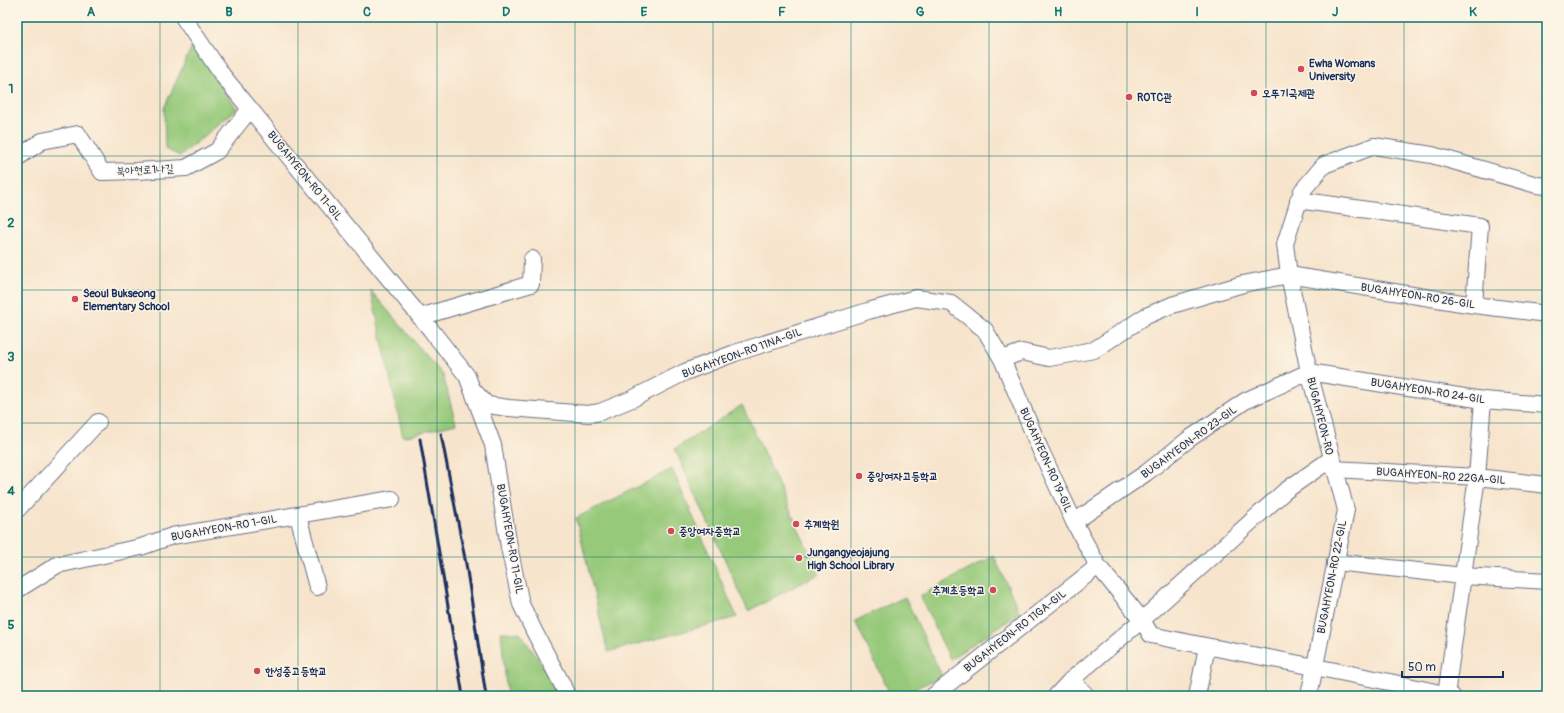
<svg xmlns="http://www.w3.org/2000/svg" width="1564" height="713" font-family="Pangolin,'Poor Story',sans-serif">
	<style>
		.green { fill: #96c979; stroke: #587c6c }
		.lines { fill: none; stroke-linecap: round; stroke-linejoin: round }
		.minor-casing { stroke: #686e84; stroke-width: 18 }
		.minor { stroke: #fff; stroke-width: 16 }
		.rail { stroke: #1b2f5e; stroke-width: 3 }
		.grid { fill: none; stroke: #0f766e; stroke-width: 1; stroke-opacity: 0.55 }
		.poi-dot { fill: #d1495b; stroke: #fcf5e5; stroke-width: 1.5 }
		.labels { text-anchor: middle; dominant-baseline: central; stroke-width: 3; stroke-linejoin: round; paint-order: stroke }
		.poi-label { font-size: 11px; font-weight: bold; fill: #1b2f5e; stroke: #fcf5e5; text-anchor: start }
		.street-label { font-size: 11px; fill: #1b2f5e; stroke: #fcf5e5 }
		.neatline { fill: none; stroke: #0f766e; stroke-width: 1.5 }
		.grid-label { font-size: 13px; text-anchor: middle; font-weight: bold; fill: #0f766e }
	</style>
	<rect width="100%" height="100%" fill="#fcf5e5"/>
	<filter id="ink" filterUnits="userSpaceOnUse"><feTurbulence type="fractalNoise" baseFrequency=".025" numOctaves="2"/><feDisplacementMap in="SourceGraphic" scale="8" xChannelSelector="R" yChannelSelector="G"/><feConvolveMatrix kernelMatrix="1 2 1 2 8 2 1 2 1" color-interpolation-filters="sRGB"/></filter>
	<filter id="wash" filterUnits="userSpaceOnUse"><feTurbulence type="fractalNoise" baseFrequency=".012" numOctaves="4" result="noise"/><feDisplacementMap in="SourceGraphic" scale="16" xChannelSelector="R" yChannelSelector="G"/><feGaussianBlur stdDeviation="0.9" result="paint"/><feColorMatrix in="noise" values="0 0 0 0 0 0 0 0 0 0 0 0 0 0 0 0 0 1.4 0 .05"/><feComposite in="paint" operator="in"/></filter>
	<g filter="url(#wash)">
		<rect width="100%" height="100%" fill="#f7e4cc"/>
		<g class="green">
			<path d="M 193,44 L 237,109 L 180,156 L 165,149 L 164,108 Z"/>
			<path d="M 371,291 L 443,375 L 456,424 L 403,437 Z"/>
			<path d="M 742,405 L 819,574 L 748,611 L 675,449 Z"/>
			<path d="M 672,469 L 737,617 L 608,652 L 576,518 Z"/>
			<path d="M 994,556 L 1020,613 L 950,659 L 920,596 Z"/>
			<path d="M 905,597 L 942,676 L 899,696 L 891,696 L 855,621 Z"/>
			<path d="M 501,632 L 520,633 L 555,683 L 559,696 L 507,696 Z"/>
		</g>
	</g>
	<g filter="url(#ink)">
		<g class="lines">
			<g class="minor-casing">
				<g id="minor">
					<path d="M 183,17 L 223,76 L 431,330 L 467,376 L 493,445 L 509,547 L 521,604 L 534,631 L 562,684 L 567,696"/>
					<path d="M 17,158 L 42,141 L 78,134 L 102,172 L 137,171 L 186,168 L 217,151 L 250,109"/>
					<path d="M 1298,200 L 1480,226 L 1474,305"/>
					<path d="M 420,317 L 531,284 L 532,259"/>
					<path d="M 1002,359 L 1022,352 L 1049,358 L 1094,350 L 1146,316 L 1172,305 L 1243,284 L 1289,275 L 1474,305 L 1547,314"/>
					<path d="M 1309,372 L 1483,400 L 1547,405"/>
					<path d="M 472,389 L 487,405 L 509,408 L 588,414 L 600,412 L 632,399 L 685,372 L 735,353 L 868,311 L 916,298 L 951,303 L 985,330 L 1002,359 L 1040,449 L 1074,522 L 1098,566 L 1142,620 L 1151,635 C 1251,656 1353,672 1452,696"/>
					<path d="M 1334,469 L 1477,477 L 1547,485"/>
					<path d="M 17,510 L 98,422"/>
					<path d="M 298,516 L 317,587"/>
					<path d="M 1074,522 L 1146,473 L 1189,439 L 1245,401 L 1309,372"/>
					<path d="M 1335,562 L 1463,576 L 1547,581"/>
					<path d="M 17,590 L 57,565 L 141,547 L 172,536 L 392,499"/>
					<path d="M 1071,680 L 1087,696"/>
					<path d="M 1446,695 L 1477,477 L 1483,400"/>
					<path d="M 933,696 L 1098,566"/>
					<path d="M 1056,696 L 1071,680 L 1142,620 L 1285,491 L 1331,459"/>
					<path d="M 1197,696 L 1207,647"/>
					<path d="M 1309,696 L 1346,510 L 1309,372 L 1289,275 L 1285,244 L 1302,191 L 1324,165 L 1374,146 L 1432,155 L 1537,185 L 1547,186"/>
				</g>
			</g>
			<use href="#minor" class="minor"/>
			<g class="rail">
				<path d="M 441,434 L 466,564 L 486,696"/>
				<path d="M 420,439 L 463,696"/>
			</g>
		</g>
	</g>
	<path class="grid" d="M 160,17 L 160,696M 298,17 L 298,696M 437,17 L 437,696M 575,17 L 575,696M 713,17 L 713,696M 851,17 L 851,696M 989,17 L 989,696M 1127,17 L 1127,696M 1266,17 L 1266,696M 1404,17 L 1404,696M 17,156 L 1547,156M 17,290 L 1547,290M 17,423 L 1547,423M 17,557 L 1547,557"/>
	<g class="poi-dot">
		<circle cx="1301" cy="69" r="4"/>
		<circle cx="1254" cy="93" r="4"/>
		<circle cx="1129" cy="97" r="4"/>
		<circle cx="75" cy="299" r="4"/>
		<circle cx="859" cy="476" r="4"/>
		<circle cx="796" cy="524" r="4"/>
		<circle cx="671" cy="531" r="4"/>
		<circle cx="799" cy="558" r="4"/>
		<circle cx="993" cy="590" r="4"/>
		<circle cx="257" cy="671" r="4"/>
	</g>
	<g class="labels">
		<g class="poi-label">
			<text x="1309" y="63">Ewha Womans<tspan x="1309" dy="13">University</tspan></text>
			<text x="1262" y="93">오뚜기국제관</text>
			<text x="1137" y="97">ROTC관</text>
			<text x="83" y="293">Seoul Bukseong<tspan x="83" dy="13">Elementary School</tspan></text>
			<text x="867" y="476">중앙여자고등학교</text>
			<text x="804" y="524">추계학원</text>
			<text x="679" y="531">중앙여자중학교</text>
			<text x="807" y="552">Jungangyeojajung<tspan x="807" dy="13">High School Library</tspan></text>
			<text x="985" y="590" text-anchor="end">추계초등학교</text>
			<text x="265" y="671">한성중고등학교</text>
		</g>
		<g class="street-label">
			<text transform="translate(145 170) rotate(-3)">북아현로1나길</text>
			<text transform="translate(305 176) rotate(51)">BUGAHYEON-RO 11-GIL</text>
			<text transform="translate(1418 296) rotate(9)">BUGAHYEON-RO 26-GIL</text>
			<text transform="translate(742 353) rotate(-20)">BUGAHYEON-RO 11NA-GIL</text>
			<text transform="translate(1428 391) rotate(9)">BUGAHYEON-RO 24-GIL</text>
			<text transform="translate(1320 416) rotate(76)">BUGAHYEON-RO</text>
			<text transform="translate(1189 442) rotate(-36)">BUGAHYEON-RO 23-GIL</text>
			<text transform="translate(1046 460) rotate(66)">BUGAHYEON-RO 19-GIL</text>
			<text transform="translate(1441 476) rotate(4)">BUGAHYEON-RO 22GA-GIL</text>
			<text transform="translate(224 528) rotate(-10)">BUGAHYEON-RO 1-GIL</text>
			<text transform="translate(510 539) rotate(80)">BUGAHYEON-RO 11-GIL</text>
			<text transform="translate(1332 577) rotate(-79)">BUGAHYEON-RO 22-GIL</text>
			<text transform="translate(1015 631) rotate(-38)">BUGAHYEON-RO 11GA-GIL</text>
		</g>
	</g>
	<rect width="1564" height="713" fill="none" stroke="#fcf5e5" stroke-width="44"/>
	<path d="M1402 671v6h101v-6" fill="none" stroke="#1b2f5e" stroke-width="2"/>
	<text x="1408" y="671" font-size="12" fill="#1b2f5e" stroke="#fcf5e5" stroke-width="3" paint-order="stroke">50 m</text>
	<rect x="22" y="22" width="1520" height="669" class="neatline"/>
	<g class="grid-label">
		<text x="91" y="16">A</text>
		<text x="229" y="16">B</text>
		<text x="367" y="16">C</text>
		<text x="506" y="16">D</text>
		<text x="644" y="16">E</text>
		<text x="782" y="16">F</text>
		<text x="920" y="16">G</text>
		<text x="1058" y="16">H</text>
		<text x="1197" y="16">I</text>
		<text x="1335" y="16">J</text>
		<text x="1473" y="16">K</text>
		<text x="11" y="93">1</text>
		<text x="11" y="227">2</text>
		<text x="11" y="361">3</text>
		<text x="11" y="495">4</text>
		<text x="11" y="629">5</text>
	</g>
</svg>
